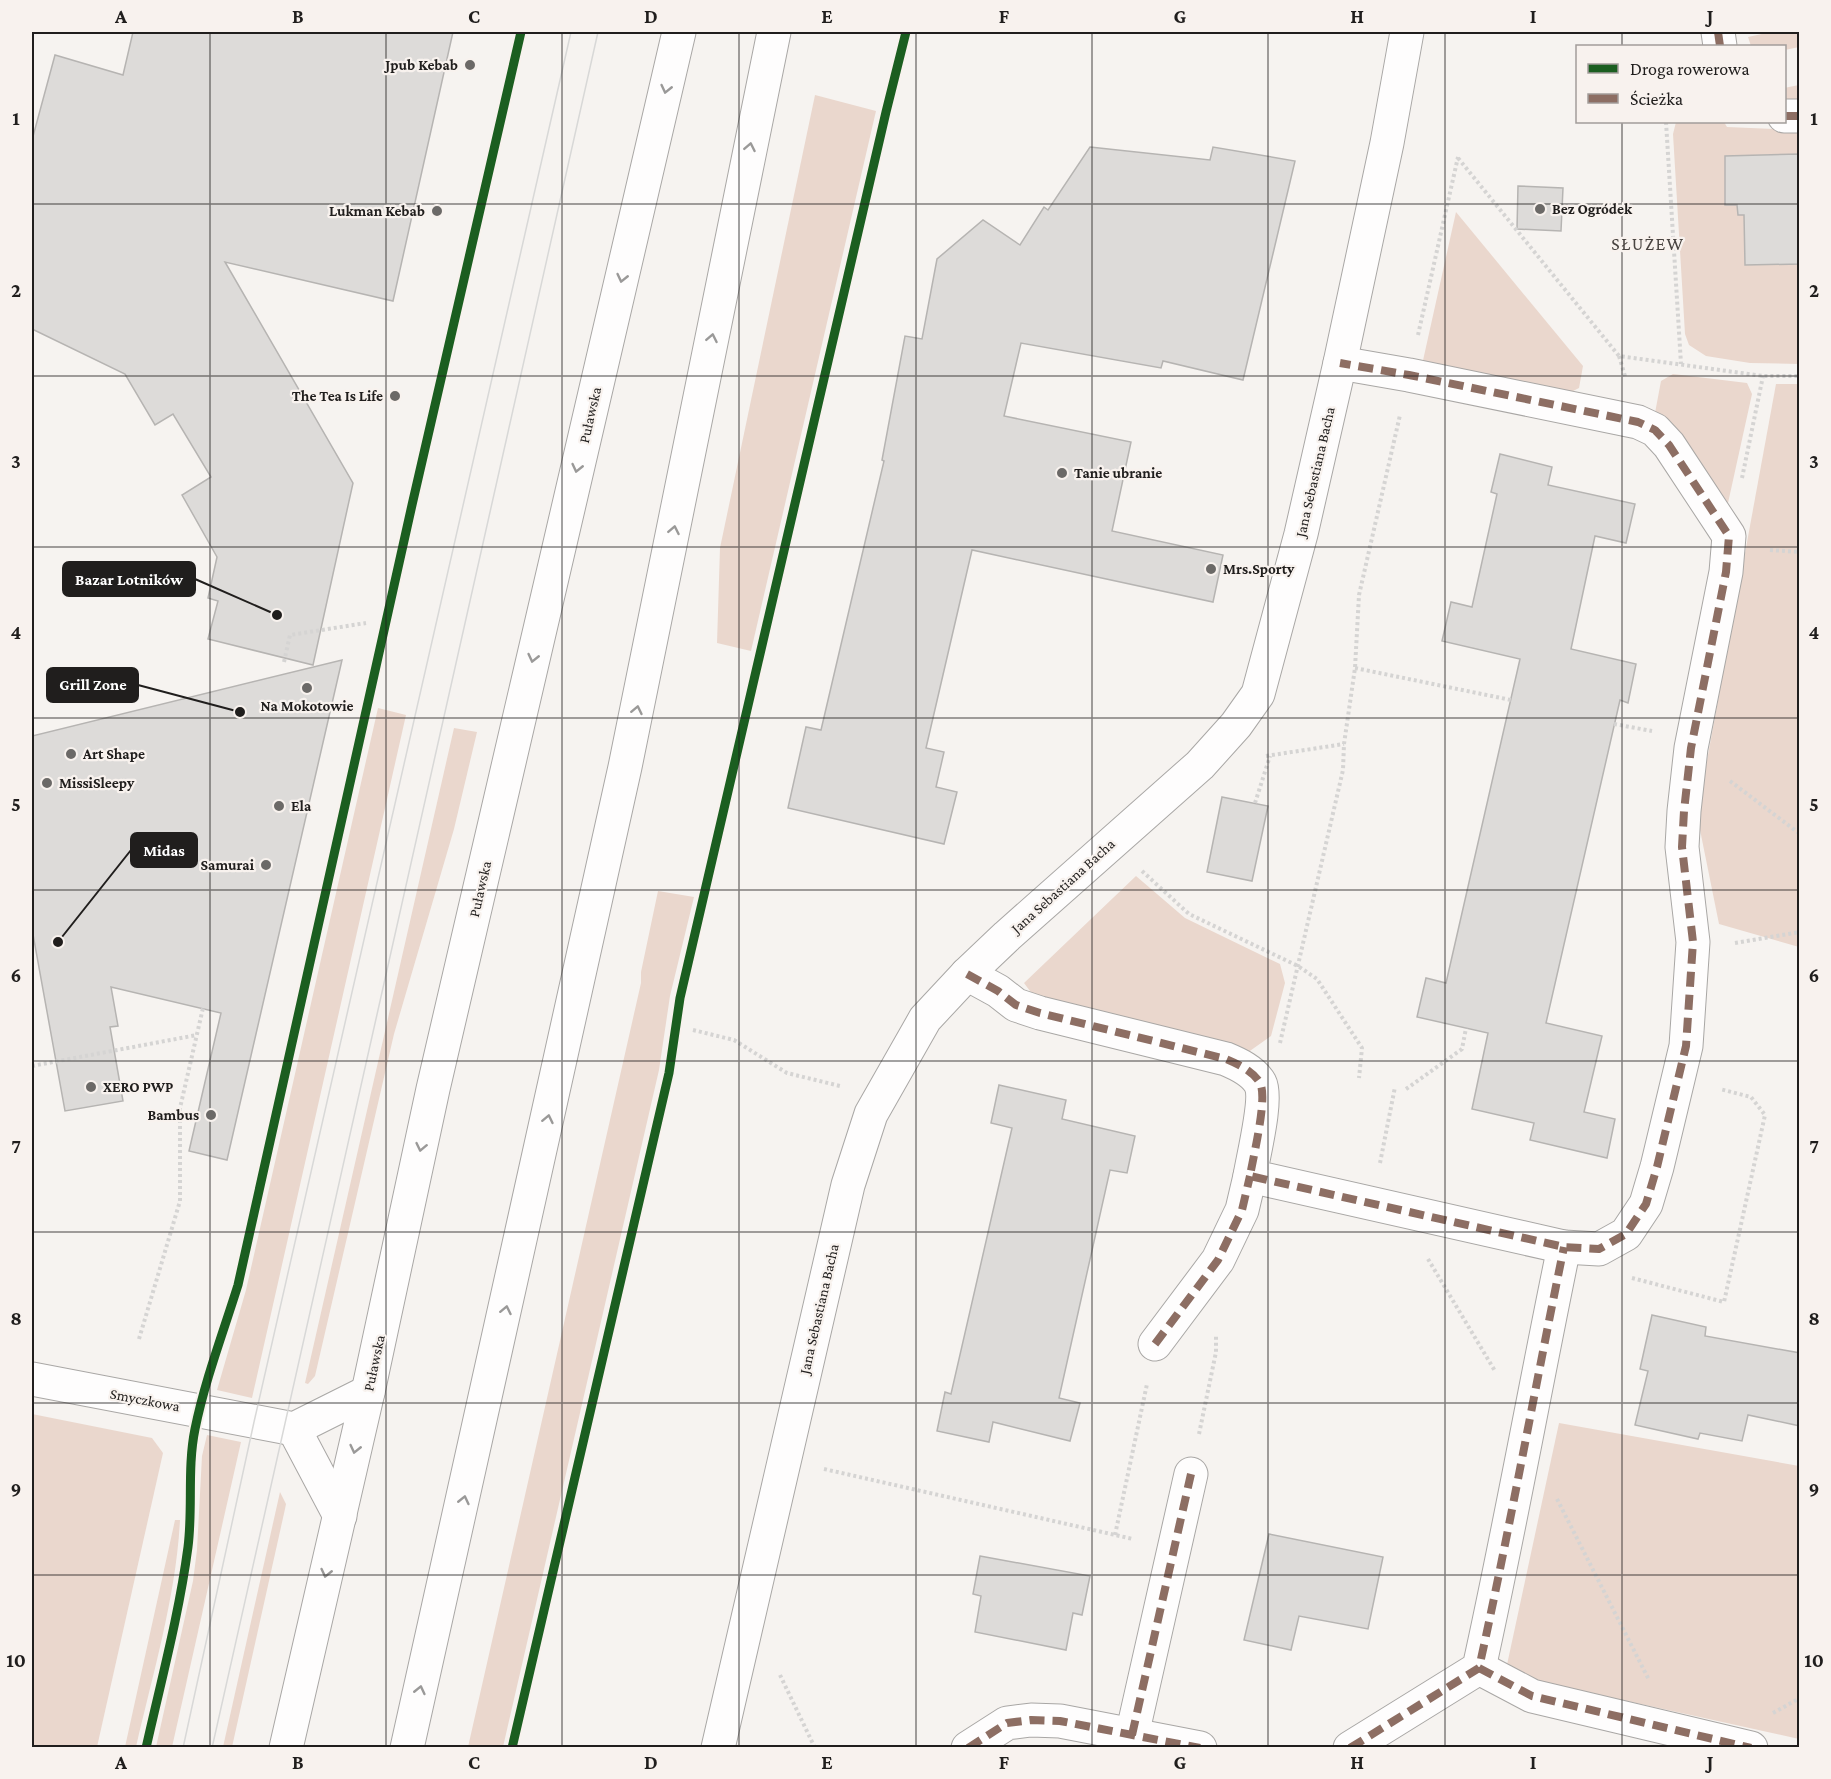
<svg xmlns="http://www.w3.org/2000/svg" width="1831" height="1779" font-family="'Crimson Pro',serif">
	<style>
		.green { fill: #ead7cd }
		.building { fill: #dddbd9; stroke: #b6b4b2; stroke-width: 1.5 }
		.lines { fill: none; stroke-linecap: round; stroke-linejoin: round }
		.minor-casing { stroke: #a9a7a5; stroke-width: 35 }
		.major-casing { stroke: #a9a7a5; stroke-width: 35 }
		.path { stroke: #d5d4d3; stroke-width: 4; stroke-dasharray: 3 3; stroke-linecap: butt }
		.minor { stroke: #fefdfd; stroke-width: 33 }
		.major { stroke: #fefdfd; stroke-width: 33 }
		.tram { stroke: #d8d8d7; stroke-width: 1.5 }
		.quiet { stroke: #8d6e63; stroke-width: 8; stroke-dasharray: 15 8; stroke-linecap: butt }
		.cycleway-casing { stroke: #f8f2ee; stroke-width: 13 }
		.cycleway { stroke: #1b5e20; stroke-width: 9 }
		.oneway { stroke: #9a9998 }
		.grid { fill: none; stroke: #201e1d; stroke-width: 1.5; stroke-opacity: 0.55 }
		.poi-dot { fill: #6b6967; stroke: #f8f2ee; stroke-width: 2 }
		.labels { text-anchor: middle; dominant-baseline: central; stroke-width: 4.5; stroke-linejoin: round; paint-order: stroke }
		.poi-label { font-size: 15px; font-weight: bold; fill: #201e1d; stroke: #f8f2ee; text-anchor: start }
		.street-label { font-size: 15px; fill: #201e1d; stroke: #f8f2ee }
		.quarter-label { font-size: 18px; letter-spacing: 1.5px; fill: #494441; stroke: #f8f2ee }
		.leader { fill: none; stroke: #201e1d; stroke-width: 2 }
		.callout-dot { fill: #201e1d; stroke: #f8f2ee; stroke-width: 2 }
		.callout { fill: #201e1d; stroke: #201e1d; stroke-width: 2 }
		.callout-label { font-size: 16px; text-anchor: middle; font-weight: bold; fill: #fff }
		.neatline { fill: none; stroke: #201e1d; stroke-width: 2 }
		.grid-label { font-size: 20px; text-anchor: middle; font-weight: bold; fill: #201e1d }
	</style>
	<rect width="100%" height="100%" fill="#f6f3f0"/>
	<g class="green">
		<path d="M 1771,32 L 1799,32 L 1799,47 L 1785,50 L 1784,46 L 1751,46 L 1748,37 Z"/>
		<path d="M 1799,85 L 1799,103 L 1785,101 L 1784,88 Z"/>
		<path d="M 815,95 L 876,111 L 751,651 L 717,643 L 720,548 Z"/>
		<path d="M 1676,122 L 1724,122 L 1727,127 L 1799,130 L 1799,154 L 1725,156 L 1725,204 L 1737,205 L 1744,215 L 1799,264 L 1799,364 L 1750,363 L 1706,356 L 1689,345 L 1685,334 L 1673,134 Z"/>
		<path d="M 1456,212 L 1583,366 L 1579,388 L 1569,393 L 1422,365 Z"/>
		<path d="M 1673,374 L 1747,383 L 1752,394 L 1728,503 L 1684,440 L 1655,413 L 1661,381 Z"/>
		<path d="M 1776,384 L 1799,384 L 1799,947 L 1719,924 L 1697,815 Z"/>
		<path d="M 378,708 L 406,715 L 252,1398 L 217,1390 L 246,1290 Z"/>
		<path d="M 454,728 L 477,732 L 454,829 L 394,1034 L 315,1376 L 308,1384 L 305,1383 Z"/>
		<path d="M 1136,876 L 1185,918 L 1280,964 L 1285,983 L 1271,1036 L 1247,1053 L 1033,995 L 1024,983 Z"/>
		<path d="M 658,891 L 694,897 L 670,996 L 659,1070 L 503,1747 L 468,1747 L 641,983 L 641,972 Z"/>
		<path d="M 32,1414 L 152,1438 L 163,1453 L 97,1747 L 32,1747 Z"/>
		<path d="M 1559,1423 L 1799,1466 L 1799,1739 L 1505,1674 Z"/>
		<path d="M 207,1435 L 241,1442 L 172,1747 L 156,1747 L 193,1581 L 197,1550 L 202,1456 Z"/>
		<path d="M 280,1492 L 286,1504 L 285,1509 L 232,1747 L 223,1747 Z"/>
		<path d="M 175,1520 L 180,1520 C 176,1597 153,1673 136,1747 L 125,1747 Z"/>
	</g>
	<g class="building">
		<path d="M 133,32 L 453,32 L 393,301 L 225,262 L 353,483 L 313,665 L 208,639 L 218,601 L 208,598 L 217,557 L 182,495 L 211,477 L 173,414 L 155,425 L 125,374 L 32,329 L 32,140 L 55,55 L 123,75 Z"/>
		<path d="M 1090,147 L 1210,160 L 1213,147 L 1295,161 L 1243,380 L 1163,361 L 1161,368 L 1021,343 L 1004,416 L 1131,442 L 1112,531 L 1223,555 L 1213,602 L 972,550 L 926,748 L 944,752 L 936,787 L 957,792 L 944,844 L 788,808 L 806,727 L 821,730 L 884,461 L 882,460 L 905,336 L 922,339 L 937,259 L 983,220 L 1020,245 L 1044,207 L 1048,210 Z"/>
		<path d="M 1800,154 L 1800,264 L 1745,265 L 1744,215 L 1738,215 L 1737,205 L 1725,205 L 1725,156 Z"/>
		<path d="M 1518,186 L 1563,188 L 1561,231 L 1517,229 Z"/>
		<path d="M 1500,454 L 1552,467 L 1548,485 L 1635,504 L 1626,543 L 1595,536 L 1571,649 L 1636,664 L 1628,703 L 1620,700 L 1546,1023 L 1602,1036 L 1584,1112 L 1615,1119 L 1607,1158 L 1530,1140 L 1534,1123 L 1472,1109 L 1488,1033 L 1417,1017 L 1426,978 L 1446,983 L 1520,659 L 1442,641 L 1451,602 L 1472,607 L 1497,494 L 1491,492 Z"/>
		<path d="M 342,660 L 227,1160 L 189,1151 L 221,1013 L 111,987 L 118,1026 L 110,1027 L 123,1101 L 65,1111 L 32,929 L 32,736 Z"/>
		<path d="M 1222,797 L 1268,806 L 1252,881 L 1207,872 Z"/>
		<path d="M 999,1085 L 1066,1100 L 1062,1119 L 1135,1136 L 1127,1173 L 1110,1170 L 1059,1398 L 1080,1403 L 1070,1441 L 993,1422 L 989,1442 L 937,1431 L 945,1392 L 951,1394 L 1012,1128 L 991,1123 Z"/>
		<path d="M 1652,1315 L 1706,1327 L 1705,1336 L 1800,1353 L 1800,1426 L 1748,1415 L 1742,1441 L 1700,1433 L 1698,1439 L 1635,1425 L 1648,1371 L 1640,1369 Z"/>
		<path d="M 1269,1534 L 1383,1557 L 1368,1629 L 1299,1616 L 1291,1650 L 1244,1640 Z"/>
		<path d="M 980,1556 L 1090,1576 L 1082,1615 L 1073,1613 L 1066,1650 L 975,1632 L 981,1596 L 973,1594 Z"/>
	</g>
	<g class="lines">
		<g class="minor-casing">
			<g id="minor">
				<path d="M 1718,32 L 1720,46"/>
				<path d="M 1784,116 L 1800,116"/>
				<path d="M 967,974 L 998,991 L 1016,1005 L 1040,1013 L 1226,1059 C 1238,1064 1253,1071 1260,1083 C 1268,1098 1253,1157 1250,1176 L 1564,1247 L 1599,1249 L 1626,1234 L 1646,1204 L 1657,1167 L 1686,1046 L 1693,942 L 1682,847 L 1684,811 L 1691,748 L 1726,572 L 1729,536 L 1669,445 L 1655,430 L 1638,422 L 1409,375 L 1340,363"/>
				<path d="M 1155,1344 L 1218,1260 L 1242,1210 L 1250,1176"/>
				<path d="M 32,1379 L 294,1429 L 368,1392"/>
				<path d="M 294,1429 L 340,1516"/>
				<path d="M 1479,1668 L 1532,1696 L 1751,1748"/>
				<path d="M 1132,1735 L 1191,1474"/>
				<path d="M 718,1748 L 848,1185 L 871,1114 L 925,1019 L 967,974 L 1007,936 L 1200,765 L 1236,725 L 1258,694 L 1301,534 L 1340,363 L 1387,143 L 1407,32"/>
				<path d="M 968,1748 L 1007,1723 L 1031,1720 L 1060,1721 L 1200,1748"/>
				<path d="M 1350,1748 L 1479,1668 C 1510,1528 1535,1387 1564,1247"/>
			</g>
		</g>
		<g class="major-casing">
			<g id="major">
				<path d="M 286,1748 L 368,1392 L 433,1089 L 679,32"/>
				<path d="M 407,1748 L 625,767 L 774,32"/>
			</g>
		</g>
		<g class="path">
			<path d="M 1666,122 L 1681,364"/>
			<path d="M 1458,158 L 1619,356 L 1763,376 L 1800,376"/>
			<path d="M 1418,335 L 1458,157"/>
			<path d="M 1619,356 L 1625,376"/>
			<path d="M 1742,478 L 1763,376"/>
			<path d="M 1770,550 L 1800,552"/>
			<path d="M 284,662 L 290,635 L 366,623"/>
			<path d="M 1355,668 L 1511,700"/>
			<path d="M 1614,724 L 1652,731"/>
			<path d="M 1266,756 L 1344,744"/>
			<path d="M 1730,781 L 1800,834"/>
			<path d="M 1255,803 L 1270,756"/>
			<path d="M 1142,871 L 1189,914 L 1298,966 L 1317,979 L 1362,1048 L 1359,1078"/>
			<path d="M 1735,943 L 1800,932"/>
			<path d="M 693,1030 L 734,1040 L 787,1073 L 840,1086"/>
			<path d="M 1280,1043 L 1343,770 L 1344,744 L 1355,668 L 1359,595 L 1400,415"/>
			<path d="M 32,1066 L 197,1035"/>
			<path d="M 1406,1089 L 1462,1049 L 1466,1028"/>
			<path d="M 1380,1163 L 1395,1087"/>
			<path d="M 1428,1259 L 1495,1371"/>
			<path d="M 1632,1278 L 1724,1302 L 1765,1115 L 1751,1097 L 1720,1089"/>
			<path d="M 139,1339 L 180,1201 L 180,1108 L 203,1008"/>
			<path d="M 1199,1434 L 1216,1352 L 1216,1335"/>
			<path d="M 824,1469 L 1133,1539"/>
			<path d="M 1557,1499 L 1649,1680"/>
			<path d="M 1115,1535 L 1147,1384"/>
			<path d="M 780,1675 L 815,1748"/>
			<path d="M 1773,1713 L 1800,1698"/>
		</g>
		<use href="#minor" class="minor"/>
		<use href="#major" class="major"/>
		<g class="tram">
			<path d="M 183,1748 L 254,1422 L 571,32"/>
			<path d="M 212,1748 L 598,32"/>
		</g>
		<g class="quiet">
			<path d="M 1718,32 L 1720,46"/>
			<path d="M 1784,116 L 1800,116"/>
			<path d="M 967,974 L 998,991 L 1016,1005 L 1040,1013 L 1226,1059 C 1238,1064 1253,1071 1260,1083 C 1268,1098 1253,1157 1250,1176 L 1564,1247 L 1599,1249 L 1626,1234 L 1646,1204 L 1657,1167 L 1686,1046 L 1693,942 L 1682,847 L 1684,811 L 1691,748 L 1726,572 L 1729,536 L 1669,445 L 1655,430 L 1638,422 L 1409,375 L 1340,363"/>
			<path d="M 1155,1344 L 1218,1260 L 1242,1210 L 1250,1176"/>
			<path d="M 1479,1668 L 1532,1696 L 1751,1748"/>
			<path d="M 1132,1735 L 1191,1474"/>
			<path d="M 968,1748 L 1007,1723 L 1031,1720 L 1060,1721 L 1200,1748"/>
			<path d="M 1350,1748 L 1479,1668 C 1510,1528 1535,1387 1564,1247"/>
		</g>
		<g class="cycleway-casing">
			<g id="cycleway">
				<path d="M 146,1748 C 161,1681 179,1615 188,1547 C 193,1508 187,1468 195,1429 C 205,1380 223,1333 238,1285 L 412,505 L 521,32"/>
				<path d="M 512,1748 L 669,1073 L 680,998 L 886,112 L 906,32"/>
			</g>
		</g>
		<use href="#cycleway" class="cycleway"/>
	</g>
	<defs><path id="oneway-chevron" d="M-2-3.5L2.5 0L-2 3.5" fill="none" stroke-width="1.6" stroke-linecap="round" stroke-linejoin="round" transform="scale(1.5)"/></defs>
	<g class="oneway">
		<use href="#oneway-chevron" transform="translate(666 89) rotate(103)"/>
		<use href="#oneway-chevron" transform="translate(750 147) rotate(-79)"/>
		<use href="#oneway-chevron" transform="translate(622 278) rotate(103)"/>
		<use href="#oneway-chevron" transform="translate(712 338) rotate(-79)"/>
		<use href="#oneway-chevron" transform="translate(577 468) rotate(103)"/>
		<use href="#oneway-chevron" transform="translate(674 530) rotate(-79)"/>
		<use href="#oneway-chevron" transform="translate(533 658) rotate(103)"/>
		<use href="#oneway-chevron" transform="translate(637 710) rotate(-78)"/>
		<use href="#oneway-chevron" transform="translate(548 1119) rotate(-78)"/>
		<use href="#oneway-chevron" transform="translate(421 1147) rotate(102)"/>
		<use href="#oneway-chevron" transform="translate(506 1310) rotate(-78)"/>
		<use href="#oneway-chevron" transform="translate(355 1449) rotate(103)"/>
		<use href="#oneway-chevron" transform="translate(464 1500) rotate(-77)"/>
		<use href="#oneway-chevron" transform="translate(326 1573) rotate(103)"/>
		<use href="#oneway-chevron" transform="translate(420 1690) rotate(-77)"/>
	</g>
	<path class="grid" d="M 210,32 L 210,1748M 386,32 L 386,1748M 562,32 L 562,1748M 739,32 L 739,1748M 916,32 L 916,1748M 1092,32 L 1092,1748M 1268,32 L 1268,1748M 1445,32 L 1445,1748M 1622,32 L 1622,46M 1622,122 L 1622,1748M 32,204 L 1800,204M 32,376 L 1800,376M 32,547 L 1800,547M 32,718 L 1800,718M 32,890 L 1800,890M 32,1061 L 1800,1061M 32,1232 L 1800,1232M 32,1403 L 1800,1403M 32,1575 L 1800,1575"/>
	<g class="poi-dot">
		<circle cx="470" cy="65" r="6"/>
		<circle cx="1540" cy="209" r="6"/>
		<circle cx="437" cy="211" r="6"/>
		<circle cx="395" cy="396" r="6"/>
		<circle cx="1062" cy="473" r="6"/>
		<circle cx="1211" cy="569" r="6"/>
		<circle cx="307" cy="688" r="6"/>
		<circle cx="71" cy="754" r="6"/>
		<circle cx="47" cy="783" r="6"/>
		<circle cx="279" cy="806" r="6"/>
		<circle cx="266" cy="865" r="6"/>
		<circle cx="91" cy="1087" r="6"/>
		<circle cx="211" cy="1115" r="6"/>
	</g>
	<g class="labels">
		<g class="poi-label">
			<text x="458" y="65" text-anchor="end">Jpub Kebab</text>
			<text x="1552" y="209">Bez Ogródek</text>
			<text x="425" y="211" text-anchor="end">Lukman Kebab</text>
			<text x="383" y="396" text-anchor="end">The Tea Is Life</text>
			<text x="1074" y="473">Tanie ubranie</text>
			<text x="1223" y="569">Mrs.Sporty</text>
			<text x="307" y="706" text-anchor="middle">Na Mokotowie</text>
			<text x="83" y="754">Art Shape</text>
			<text x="59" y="783">MissiSleepy</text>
			<text x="291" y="806">Ela</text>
			<text x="254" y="865" text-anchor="end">Samurai</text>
			<text x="103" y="1087">XERO PWP</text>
			<text x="199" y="1115" text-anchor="end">Bambus</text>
		</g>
		<g class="street-label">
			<text transform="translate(590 415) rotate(-77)">Puławska</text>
			<text transform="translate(1315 472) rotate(-77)">Jana Sebastiana Bacha</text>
			<text transform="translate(1063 886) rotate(-42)">Jana Sebastiana Bacha</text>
			<text transform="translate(480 889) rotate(-77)">Puławska</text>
			<text transform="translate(819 1309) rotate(-77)">Jana Sebastiana Bacha</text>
			<text transform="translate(374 1363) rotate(-78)">Puławska</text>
			<text transform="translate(145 1400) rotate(11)">Smyczkowa</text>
		</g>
		<g class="quarter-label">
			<text x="1648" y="244">SŁUŻEW</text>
		</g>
	</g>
	<path class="leader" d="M277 615L195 579M240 712L138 685M58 942L131 850"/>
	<g class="callout-dot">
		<circle cx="277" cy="615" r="6"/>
		<circle cx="240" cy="712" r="6"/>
		<circle cx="58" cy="942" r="6"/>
	</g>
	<g class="callout">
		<rect x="63" y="562" width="132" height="34" rx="6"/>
		<rect x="47" y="668" width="91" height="34" rx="6"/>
		<rect x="131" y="833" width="66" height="34" rx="6"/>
	</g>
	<g class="callout-label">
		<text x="129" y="585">Bazar Lotników</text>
		<text x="93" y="690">Grill Zone</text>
		<text x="164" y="856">Midas</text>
	</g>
	<rect width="1831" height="1779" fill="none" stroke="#f8f2ee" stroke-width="66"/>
	<rect x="1576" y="45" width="210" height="78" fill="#f8f2ee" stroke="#a29d9a" stroke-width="1.5"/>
	<rect x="1588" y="64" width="30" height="9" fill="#1b5e20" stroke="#a29d9a" stroke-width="1.5"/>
	<text x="1630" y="75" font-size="18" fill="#201e1d">Droga rowerowa</text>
	<rect x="1588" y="94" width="30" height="9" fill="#8d6e63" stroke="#a29d9a" stroke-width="1.5"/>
	<text x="1630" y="105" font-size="18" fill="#201e1d">Ścieżka</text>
	<rect x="33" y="33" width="1765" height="1713" class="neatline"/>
	<g class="grid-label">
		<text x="121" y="23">A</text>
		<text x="298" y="23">B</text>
		<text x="474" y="23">C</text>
		<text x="651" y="23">D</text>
		<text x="827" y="23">E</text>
		<text x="1004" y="23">F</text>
		<text x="1180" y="23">G</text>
		<text x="1357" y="23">H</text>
		<text x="1533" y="23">I</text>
		<text x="1710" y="23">J</text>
		<text x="16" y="125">1</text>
		<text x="1814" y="125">1</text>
		<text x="16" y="297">2</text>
		<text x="1814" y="297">2</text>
		<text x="16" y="468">3</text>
		<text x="1814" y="468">3</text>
		<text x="16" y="639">4</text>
		<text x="1814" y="639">4</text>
		<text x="16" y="811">5</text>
		<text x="1814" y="811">5</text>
		<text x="16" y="982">6</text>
		<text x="1814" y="982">6</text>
		<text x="16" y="1153">7</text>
		<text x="1814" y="1153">7</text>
		<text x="16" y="1325">8</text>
		<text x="1814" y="1325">8</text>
		<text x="16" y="1496">9</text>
		<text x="1814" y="1496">9</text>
		<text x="16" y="1667">10</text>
		<text x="1814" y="1667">10</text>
		<text x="121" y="1769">A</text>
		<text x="298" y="1769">B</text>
		<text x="474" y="1769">C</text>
		<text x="651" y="1769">D</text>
		<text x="827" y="1769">E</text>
		<text x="1004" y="1769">F</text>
		<text x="1180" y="1769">G</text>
		<text x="1357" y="1769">H</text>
		<text x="1533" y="1769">I</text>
		<text x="1710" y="1769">J</text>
	</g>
</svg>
